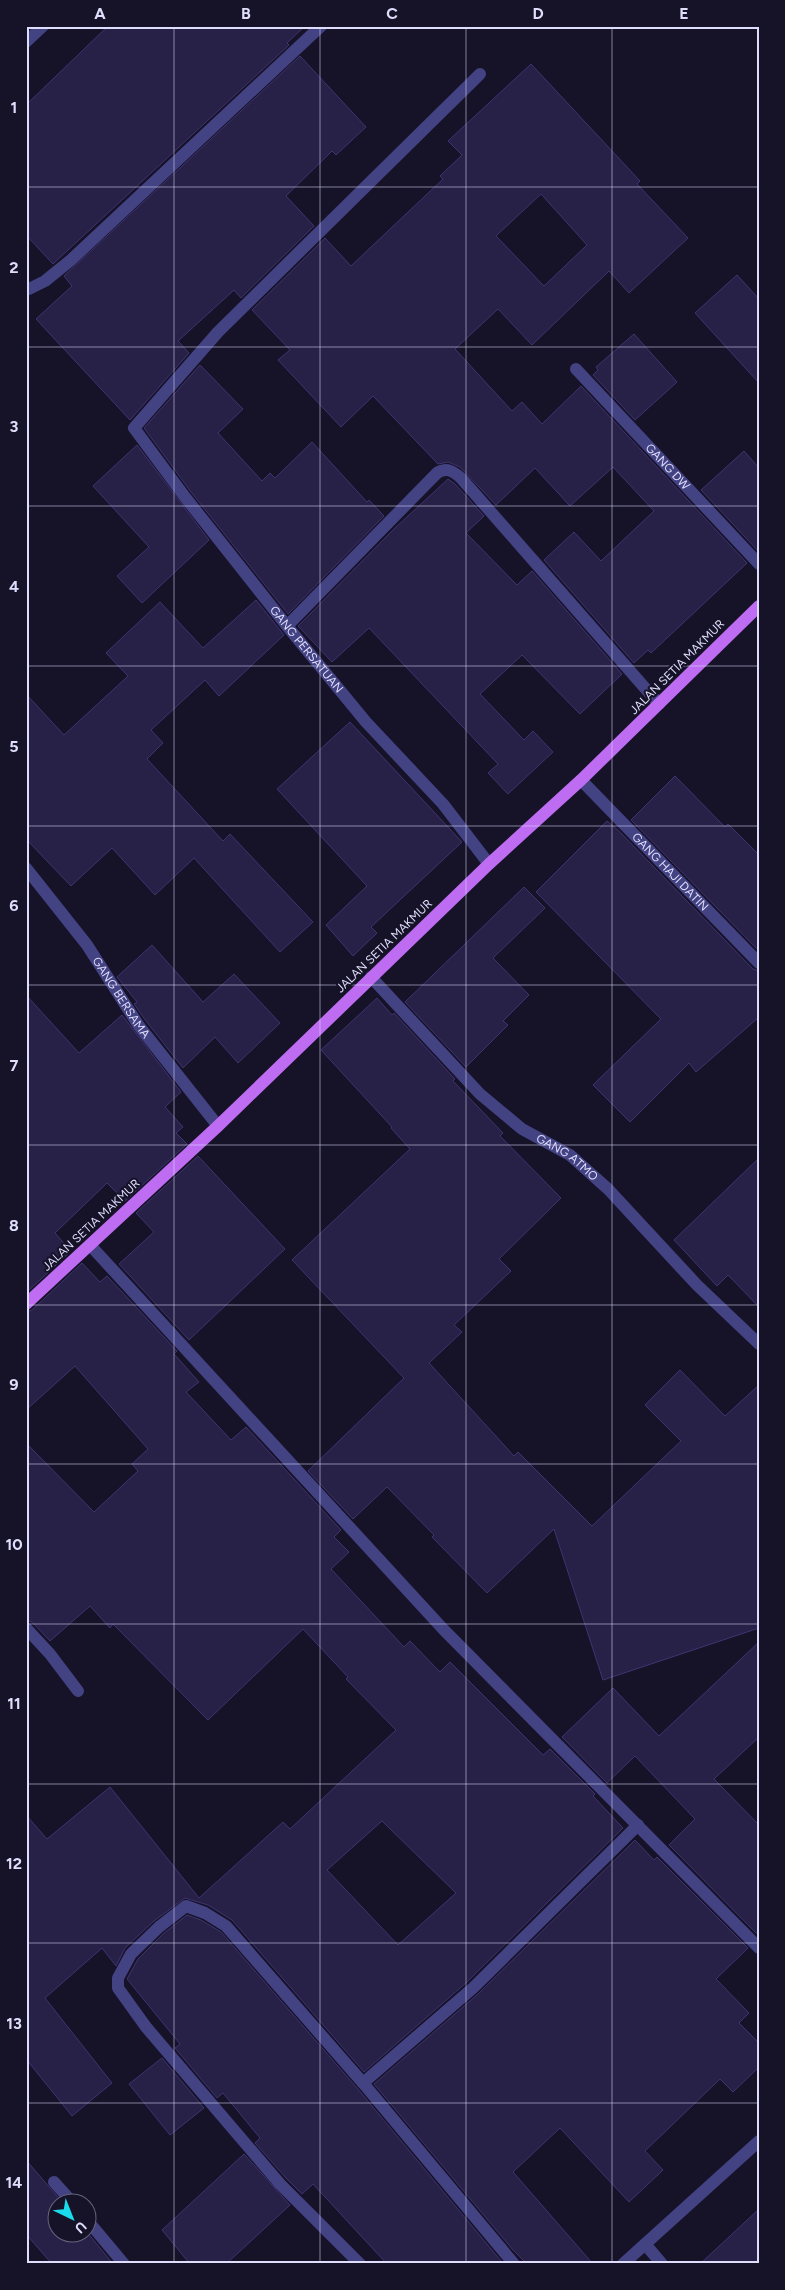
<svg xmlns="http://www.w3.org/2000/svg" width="785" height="2290" font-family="Figtree,sans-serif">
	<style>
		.building { fill: #272047; stroke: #3f3471; fill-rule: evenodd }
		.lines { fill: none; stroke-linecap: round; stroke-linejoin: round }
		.minor { stroke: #434283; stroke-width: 12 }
		.major { stroke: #be6df3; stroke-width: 12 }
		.grid { fill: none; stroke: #dfddfc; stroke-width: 1; stroke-opacity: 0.55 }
		.labels { text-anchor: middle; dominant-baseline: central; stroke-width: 4; stroke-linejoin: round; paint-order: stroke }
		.street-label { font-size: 12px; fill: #dfddfc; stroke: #161328 }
		.neatline { fill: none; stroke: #dfddfc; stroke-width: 2 }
		.grid-label { font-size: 16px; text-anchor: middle; font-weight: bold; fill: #dfddfc }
	</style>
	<rect width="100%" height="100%" fill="#161328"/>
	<g class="building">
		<path d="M 108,26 L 305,26 L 287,43 L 289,45 L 53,264 L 26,235 L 26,105 Z"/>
		<path d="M 300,56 L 366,127 L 336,155 L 332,151 L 286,196 L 314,226 L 241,298 L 234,290 L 178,341 L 189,353 L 130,420 L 36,319 L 72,286 L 64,276 Z"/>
		<path d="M 531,64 L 640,181 L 637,184 L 688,238 L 629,293 L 609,271 L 532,345 L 498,309 L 455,349 L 512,411 L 522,402 L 542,424 L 581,386 L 747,563 L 651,653 L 648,650 L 634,663 L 544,560 L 574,532 L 601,561 L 654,511 L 613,467 L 570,506 L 535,468 L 496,505 L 460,467 L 448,462 L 438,464 L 373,396 L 341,427 L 278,360 L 290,350 L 252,310 L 325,238 L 351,266 L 443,179 L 440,176 L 462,155 L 448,141 ZM 541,194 L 587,245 L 544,286 L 496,236 Z"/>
		<path d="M 737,275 L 759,299 L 759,383 L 695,313 Z"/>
		<path d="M 634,334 L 677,382 L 635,420 L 593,375 L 598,370 L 596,367 Z"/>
		<path d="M 200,365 L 243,409 L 218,433 L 262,481 L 270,473 L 275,478 L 312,442 L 367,502 L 369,500 L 384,516 L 288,614 L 191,492 L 144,428 Z"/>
		<path d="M 137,445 L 209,540 L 142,603 L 117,576 L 149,547 L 93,486 Z"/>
		<path d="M 744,451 L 759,468 L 759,552 L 701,490 Z"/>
		<path d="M 448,479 L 455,484 L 484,516 L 466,533 L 517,585 L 532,571 L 622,674 L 580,714 L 522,655 L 480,694 L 524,740 L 533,731 L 553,752 L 508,794 L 488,773 L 498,764 L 369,628 L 332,662 L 298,626 L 395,528 Z"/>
		<path d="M 256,600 L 284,635 L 219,696 L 205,680 L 151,730 L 163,743 L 147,759 L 223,841 L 230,834 L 313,922 L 280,952 L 194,858 L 155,895 L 112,848 L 71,886 L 26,839 L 26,694 L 64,735 L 128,676 L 106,653 L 160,602 L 203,648 Z"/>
		<path d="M 350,722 L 462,842 L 371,927 L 377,933 L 353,956 L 326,925 L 367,886 L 277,789 Z"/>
		<path d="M 675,776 L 725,827 L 728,824 L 759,855 L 759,951 L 631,820 Z"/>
		<path d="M 607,821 L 619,831 L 753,969 L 759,971 L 759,1017 L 696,1072 L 689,1063 L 630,1122 L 593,1085 L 661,1019 L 536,892 Z"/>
		<path d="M 524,887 L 545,908 L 493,958 L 529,995 L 503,1021 L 508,1025 L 466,1067 L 405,1002 Z"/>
		<path d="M 152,945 L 203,1002 L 234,974 L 280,1023 L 238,1063 L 215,1037 L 183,1068 L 146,1021 L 134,1004 L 137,1002 L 117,977 Z"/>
		<path d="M 26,995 L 79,1053 L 122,1015 L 181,1092 L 165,1107 L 183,1127 L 176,1133 L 187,1144 L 125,1201 L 107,1183 L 55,1233 L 71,1251 L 26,1293 Z"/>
		<path d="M 377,998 L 392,1015 L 394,1013 L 455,1079 L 453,1081 L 503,1133 L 500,1136 L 561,1198 L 499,1259 L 511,1271 L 454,1325 L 462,1332 L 429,1363 L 514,1456 L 518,1452 L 592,1526 L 681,1441 L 645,1405 L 680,1370 L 725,1416 L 759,1385 L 759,1628 L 603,1680 L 554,1529 L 487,1593 L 432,1537 L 434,1535 L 387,1487 L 353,1519 L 308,1471 L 404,1378 L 292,1260 L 410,1149 L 391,1128 L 392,1127 L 321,1050 Z"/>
		<path d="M 198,1156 L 285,1249 L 189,1340 L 119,1264 L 154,1232 L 136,1213 Z"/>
		<path d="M 759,1158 L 759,1307 L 728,1275 L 717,1286 L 674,1240 Z"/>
		<path d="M 82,1263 L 100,1282 L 107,1276 L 177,1351 L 174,1354 L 199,1382 L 186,1392 L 231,1440 L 246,1427 L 341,1530 L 334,1537 L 349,1552 L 331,1569 L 404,1647 L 410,1641 L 440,1672 L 450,1662 L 543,1755 L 550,1749 L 595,1794 L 593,1796 L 623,1828 L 467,1982 L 364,2072 L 232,1920 L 208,1905 L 185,1898 L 154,1921 L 125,1948 L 116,1966 L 102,1948 L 45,1998 L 112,2083 L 72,2116 L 26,2059 L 26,1815 L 47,1839 L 110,1787 L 199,1898 L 283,1822 L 290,1829 L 396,1730 L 346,1679 L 348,1677 L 303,1629 L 208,1720 L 113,1624 L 110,1628 L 90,1606 L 50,1641 L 32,1622 L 26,1620 L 26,1443 L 94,1512 L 138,1471 L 132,1464 L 148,1449 L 75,1366 L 26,1410 L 26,1312 L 32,1310 ZM 382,1821 L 456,1893 L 398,1945 L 327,1870 Z"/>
		<path d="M 759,1642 L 759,1737 L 714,1779 L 759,1825 L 759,1936 L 669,1845 L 695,1819 L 635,1756 L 607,1783 L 562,1737 L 613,1688 L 659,1736 Z"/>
		<path d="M 635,1840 L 654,1860 L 657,1857 L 748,1948 L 716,1979 L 749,2013 L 739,2023 L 759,2043 L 759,2067 L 733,2092 L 720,2079 L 645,2151 L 663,2170 L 629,2202 L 560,2128 L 513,2172 L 593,2264 L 527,2264 L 513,2250 L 374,2084 L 478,1994 Z"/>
		<path d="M 187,1915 L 201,1920 L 221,1932 L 357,2088 L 501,2261 L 497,2264 L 387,2264 L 313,2184 L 302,2194 L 286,2178 L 255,2143 L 260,2138 L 223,2093 L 217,2098 L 175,2048 L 180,2044 L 127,1979 L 138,1959 L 164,1933 Z"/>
		<path d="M 162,2058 L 204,2108 L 170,2135 L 129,2084 Z"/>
		<path d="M 244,2154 L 290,2205 L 226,2264 L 190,2264 L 162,2230 Z"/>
		<path d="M 26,2160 L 62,2202 L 58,2202 L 58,2232 L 87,2232 L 113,2264 L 52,2264 L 26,2234 Z"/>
		<path d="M 759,2209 L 759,2264 L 700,2264 Z"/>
	</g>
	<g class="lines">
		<g class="minor">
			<path d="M 26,42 L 43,26"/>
			<path id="s1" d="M 480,74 L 218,332 L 134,428 L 185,497 L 287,626 L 366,722 L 443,804 L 489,864"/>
			<path d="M 26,287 L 29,289 L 45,281 L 71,260 L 321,26"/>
			<path id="s2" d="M 576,369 L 759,564"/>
			<path d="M 287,626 L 437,473 C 447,467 453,471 461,478 L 659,704"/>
			<path id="s3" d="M 581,780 L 759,963"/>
			<path id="s4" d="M 26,868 L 87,945 L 139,1026 L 218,1126"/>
			<path id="s5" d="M 371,977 L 480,1094 L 522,1129 L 570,1155 L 608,1189 L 697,1285 L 759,1344"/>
			<path d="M 90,1245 L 444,1630 L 759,1948"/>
			<path d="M 26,1628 L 50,1654 L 78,1691"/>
			<path d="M 363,2083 L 473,1988 L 638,1825"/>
			<path d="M 54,2182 L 72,2202"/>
			<path d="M 88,2221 L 124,2264"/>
			<path d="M 645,2244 L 662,2264"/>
			<path d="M 360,2264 L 280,2184 L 146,2027 L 118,1988 L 118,1978 L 131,1954 L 159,1927 L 186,1906 L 205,1913 L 226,1926 L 363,2083 L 514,2264"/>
			<path d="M 623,2264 L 759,2141"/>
		</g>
		<path class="major" d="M 26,1304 L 218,1126 L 489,864 L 581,780 L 759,606"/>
	</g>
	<path class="grid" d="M 174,26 L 174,2264M 320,26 L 320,2264M 466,26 L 466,2264M 612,26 L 612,2264M 26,187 L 759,187M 26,347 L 759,347M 26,506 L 759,506M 26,666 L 759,666M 26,826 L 759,826M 26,985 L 759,985M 26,1145 L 759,1145M 26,1305 L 759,1305M 26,1464 L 759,1464M 26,1624 L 759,1624M 26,1784 L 759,1784M 26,1943 L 759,1943M 26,2103 L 759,2103"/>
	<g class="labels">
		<g class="street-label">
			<text stroke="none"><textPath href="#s2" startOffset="134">GANG DW</textPath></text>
			<text stroke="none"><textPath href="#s1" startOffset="776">GANG PERSATUAN</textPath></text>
			<text transform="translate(677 667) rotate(-45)">JALAN SETIA MAKMUR</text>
			<text stroke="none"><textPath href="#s3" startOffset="128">GANG HAJI DATIN</textPath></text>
			<text transform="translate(384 946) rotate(-44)">JALAN SETIA MAKMUR</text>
			<text stroke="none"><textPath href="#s4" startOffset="161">GANG BERSAMA</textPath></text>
			<text stroke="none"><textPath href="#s5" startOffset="268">GANG ATMO</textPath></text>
			<text transform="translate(91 1225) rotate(-43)">JALAN SETIA MAKMUR</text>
		</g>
	</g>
	<rect width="785" height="2290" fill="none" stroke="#161328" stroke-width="55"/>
	<g transform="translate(72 2218) rotate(137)"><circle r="24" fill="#161328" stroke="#66647d"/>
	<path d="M0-4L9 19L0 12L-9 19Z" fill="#19dbec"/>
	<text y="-8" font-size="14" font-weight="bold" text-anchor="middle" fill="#dfddfc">U</text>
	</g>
	<rect x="28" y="28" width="730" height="2234" class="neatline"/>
	<g class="grid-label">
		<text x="100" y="19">A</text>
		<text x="246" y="19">B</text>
		<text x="392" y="19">C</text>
		<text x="538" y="19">D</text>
		<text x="684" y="19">E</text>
		<text x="14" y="113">1</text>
		<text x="14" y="273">2</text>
		<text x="14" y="432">3</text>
		<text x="14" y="592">4</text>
		<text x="14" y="752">5</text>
		<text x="14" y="911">6</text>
		<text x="14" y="1071">7</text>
		<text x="14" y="1231">8</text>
		<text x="14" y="1390">9</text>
		<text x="14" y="1550">10</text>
		<text x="14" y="1709">11</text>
		<text x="14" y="1869">12</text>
		<text x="14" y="2029">13</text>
		<text x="14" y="2188">14</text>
	</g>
</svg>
